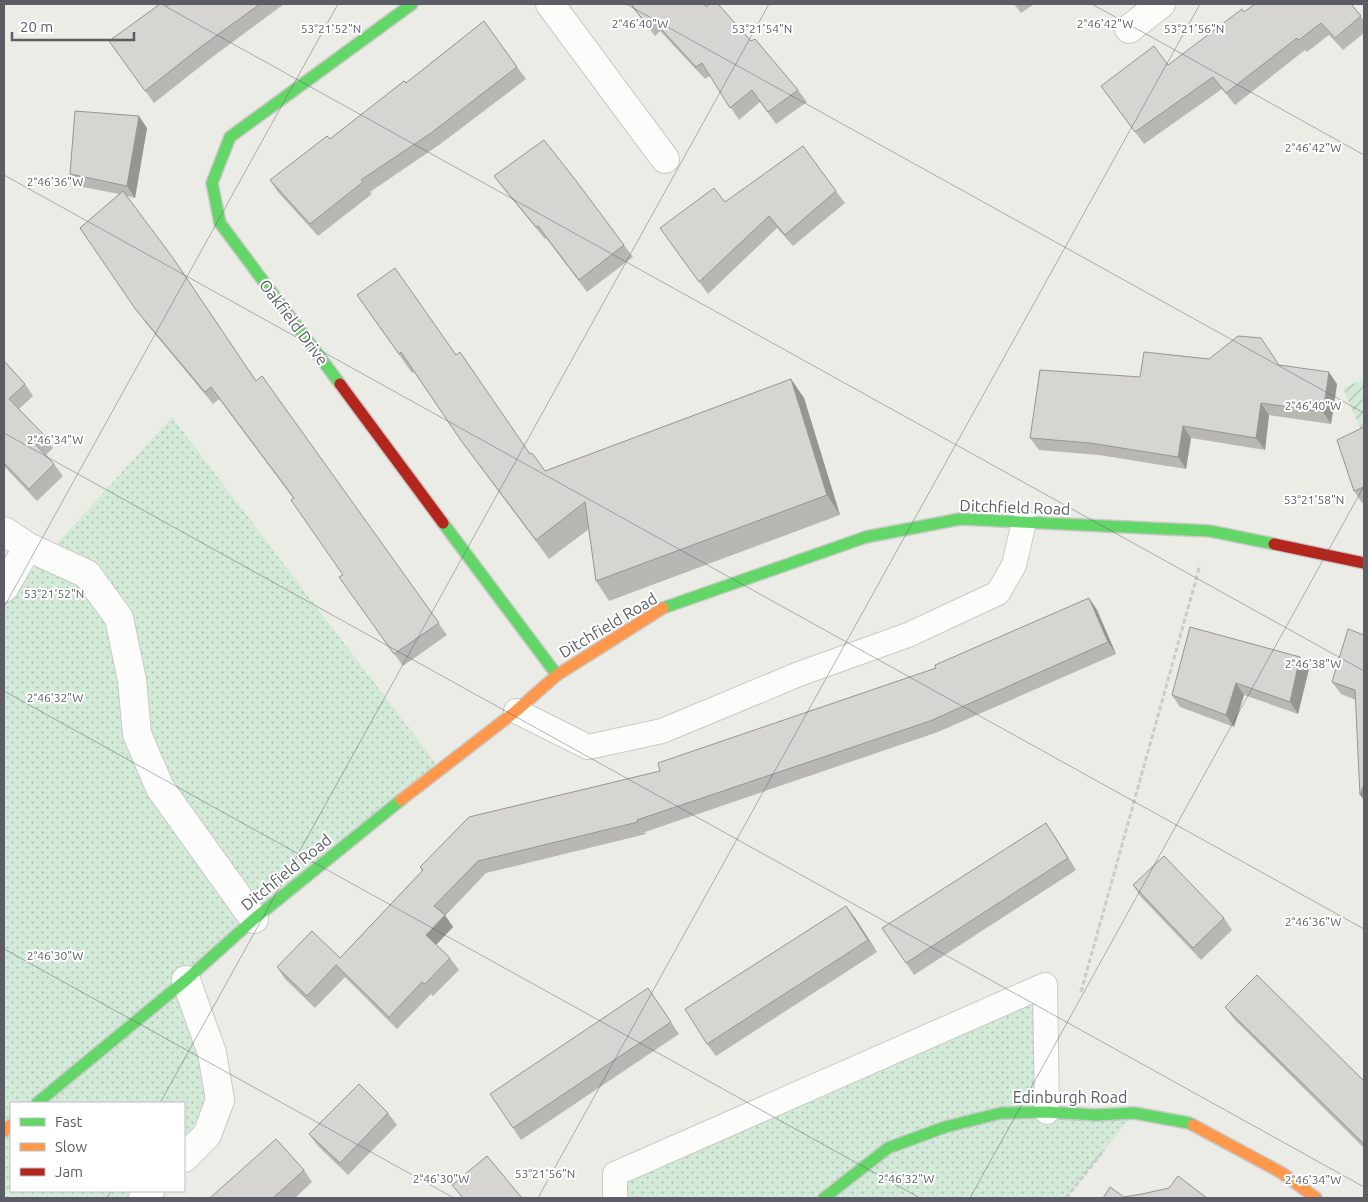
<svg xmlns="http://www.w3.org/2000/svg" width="1368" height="1202" font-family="Ubuntu,sans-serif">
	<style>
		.grass { fill: url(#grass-dots) }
		.garden { fill: url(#garden-furrows) }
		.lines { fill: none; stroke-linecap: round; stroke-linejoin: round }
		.lane-casing { stroke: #cacac9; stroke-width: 26 }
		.street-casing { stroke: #cacac9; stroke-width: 30 }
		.fast-casing { stroke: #c9c9c9; stroke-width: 14 }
		.slow-casing { stroke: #c9c9c9; stroke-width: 14 }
		.jam-casing { stroke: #c9c9c9; stroke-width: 14 }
		.path { stroke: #c8cccc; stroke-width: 3; stroke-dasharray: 5 2.5; stroke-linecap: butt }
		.lane { stroke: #fcfcfb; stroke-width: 24 }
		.street { stroke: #fcfcfb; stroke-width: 28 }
		.fast { stroke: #63d668; stroke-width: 11 }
		.slow { stroke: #ff974d; stroke-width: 11 }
		.jam { stroke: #b3261e; stroke-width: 11 }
		.wall { fill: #b8b7b4 }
		.shaded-wall { fill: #969592 }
		.building { fill: #d6d5d1; stroke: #969592 }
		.ticks { fill: none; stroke: #5b5c65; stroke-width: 1; stroke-opacity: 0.45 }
		.labels { text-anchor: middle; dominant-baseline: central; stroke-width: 4; stroke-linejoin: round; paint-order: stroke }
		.street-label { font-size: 16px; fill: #5b5c65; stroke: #fff }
		.ticks-label { font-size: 12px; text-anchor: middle; fill: #5b5c65; stroke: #fff; stroke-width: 4; stroke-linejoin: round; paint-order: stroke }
	</style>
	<defs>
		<pattern id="grass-dots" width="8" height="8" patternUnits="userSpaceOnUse" patternTransform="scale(1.25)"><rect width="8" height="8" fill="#d2ead7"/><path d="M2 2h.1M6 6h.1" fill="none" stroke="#adc1b2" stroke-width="1.8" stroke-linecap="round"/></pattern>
		<pattern id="garden-furrows" width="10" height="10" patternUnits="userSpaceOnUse" patternTransform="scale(1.25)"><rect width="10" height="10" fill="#d2ead7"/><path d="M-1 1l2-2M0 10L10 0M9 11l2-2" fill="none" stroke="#adc1b2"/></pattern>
	</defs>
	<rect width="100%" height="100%" fill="#ecece6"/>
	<g class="grass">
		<path d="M 172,417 L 440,769 L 186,980 L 220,1100 L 184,1147 L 184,1103 L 11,1103 L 11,1191 L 149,1191 L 143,1198 L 4,1198 L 4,602 Z"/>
		<path d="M 1045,985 L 1047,1112 L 1134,1113 L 1066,1198 L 615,1198 L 615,1174 Z"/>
	</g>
	<path class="garden" d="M 1364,379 L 1364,437 L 1343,388 Z"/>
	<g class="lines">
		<g class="lane-casing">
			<g id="lane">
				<path d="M 516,711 L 588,747 L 662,731 L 799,674 L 908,635 L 998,593 L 1014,565 L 1024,522"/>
				<path d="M 615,1198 L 615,1174 L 1045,985 L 1047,1112"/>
			</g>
		</g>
		<g class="street-casing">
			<g id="street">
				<path d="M 550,4 L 665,159"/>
				<path d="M 1129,29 L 1161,4"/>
				<path d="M 4,531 L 28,547 L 87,574 L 119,618 L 132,680 L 137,734 L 160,788 L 254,919"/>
				<path d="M 4,588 L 28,547"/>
				<path d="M 184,1158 L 207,1135 L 220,1100 L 212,1053 L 186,980"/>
				<path d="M 143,1198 L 150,1191"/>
			</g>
		</g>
		<g class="fast-casing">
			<g id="fast">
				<path d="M 340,384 L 220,223 L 212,183 L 230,137 L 412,4"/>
				<path d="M 443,523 L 557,675"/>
				<path d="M 663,608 L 866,537 L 960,519 L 1210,531 L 1274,544"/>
				<path d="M 37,1103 L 186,980 L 254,919 L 401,800"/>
				<path d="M 824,1198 L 888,1148 L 945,1127 L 1001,1113 L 1047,1112 L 1096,1115 L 1134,1113 L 1189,1123 L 1193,1125"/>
			</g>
		</g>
		<g class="slow-casing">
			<g id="slow">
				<path d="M 401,800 L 516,711 L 557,675 L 663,608"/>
				<path d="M 1193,1125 L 1282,1173 L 1316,1198"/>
				<path d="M 4,1131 L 11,1125"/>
			</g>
		</g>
		<g class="jam-casing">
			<g id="jam">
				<path d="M 340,384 L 443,523"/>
				<path d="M 1274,544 L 1364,563"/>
			</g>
		</g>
		<g class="path">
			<path d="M 1081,992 L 1200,565"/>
			<path d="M 1066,1198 L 1104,1150"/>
		</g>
		<use href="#lane" class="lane"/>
		<use href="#street" class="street"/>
		<use href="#fast" class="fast"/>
		<use href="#slow" class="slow"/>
		<use href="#jam" class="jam"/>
	</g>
	<g class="wall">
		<path d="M 170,4 L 284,4 L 211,58 L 154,103 L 109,41 Z"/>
		<path d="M 630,4 L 704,4 L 706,7 L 751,41 L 798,90 L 807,102 L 776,124 L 760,102 L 739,120 L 710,76 L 705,79 L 660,31 L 655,36 Z"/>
		<path d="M 1014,4 L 1034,4 L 1021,13 Z"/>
		<path d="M 1351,4 L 1364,21 L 1364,33 L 1343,50 L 1329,35 L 1307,52 L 1305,50 L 1235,105 L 1222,89 L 1144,144 L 1101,86 L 1168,65 L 1244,12 Z"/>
		<path d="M 484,21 L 526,79 L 439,145 L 370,192 L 372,194 L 318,236 L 278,192 L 270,180 L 330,139 L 406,83 Z"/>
		<path d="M 147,128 L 135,198 L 127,196 L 256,381 L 262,376 L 447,635 L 403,666 L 339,577 L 343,575 L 293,498 L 219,399 L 213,404 L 145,322 L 80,228 L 119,194 L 78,186 L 70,174 Z"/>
		<path d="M 494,176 L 624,245 L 633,257 L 587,292 L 546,238 L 545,239 L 503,188 Z"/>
		<path d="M 836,191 L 845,203 L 793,246 L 777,228 L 708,294 L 660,228 L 725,202 Z"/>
		<path d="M 357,295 L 456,355 L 530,454 L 545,471 L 791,379 L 804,398 L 840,515 L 609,601 L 596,581 L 589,529 L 549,559 L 476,461 L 414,372 L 412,373 Z"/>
		<path d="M 1209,359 L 1279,365 L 1337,384 L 1331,424 L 1269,415 L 1265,450 L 1191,438 L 1186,469 L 1099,455 L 1039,450 L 1030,438 L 1140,377 Z"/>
		<path d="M 4,361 L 25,384 L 33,396 L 19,409 L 45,436 L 53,448 L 46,455 L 54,464 L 63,476 L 37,501 L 4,466 Z"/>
		<path d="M 1364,427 L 1364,502 L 1362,503 L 1354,491 Z"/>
		<path d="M 1089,598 L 1097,610 L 1116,654 L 938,732 L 645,832 L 646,834 L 486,873 L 445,916 L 453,927 L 436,945 L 450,958 L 459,970 L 433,996 L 431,994 L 397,1029 L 345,977 L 315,1008 L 285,979 L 277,967 L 340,958 L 422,871 L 420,867 L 660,771 L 936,668 Z"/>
		<path d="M 1364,635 L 1356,700 L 1341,694 L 1332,682 Z"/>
		<path d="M 1309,669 L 1298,714 L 1244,695 L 1234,727 L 1180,707 L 1172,695 Z"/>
		<path d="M 1046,823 L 1076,870 L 914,975 L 906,963 Z"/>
		<path d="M 1133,885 L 1224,918 L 1232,930 L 1201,960 L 1141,897 Z"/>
		<path d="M 855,918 L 877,952 L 716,1056 L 707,1044 Z"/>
		<path d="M 648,988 L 679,1034 L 521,1140 L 513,1128 Z"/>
		<path d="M 1225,1007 L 1364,1081 L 1364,1148 L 1234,1019 Z"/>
		<path d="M 388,1113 L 397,1125 L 348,1175 L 318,1146 L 309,1134 Z"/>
		<path d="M 304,1170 L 312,1182 L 295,1198 L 210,1198 Z"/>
	</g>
	<g class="shaded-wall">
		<path d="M 139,116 L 147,128 L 135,198 L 127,186 Z"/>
		<path d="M 1329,372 L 1337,384 L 1331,424 L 1323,412 Z"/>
		<path d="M 791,379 L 804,398 L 840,515 L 827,495 Z"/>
		<path d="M 1261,403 L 1269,415 L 1265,450 L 1256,438 Z"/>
		<path d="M 1183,426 L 1191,438 L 1186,469 L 1178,457 Z"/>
		<path d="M 1089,598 L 1097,610 L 1116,654 L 1108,642 Z"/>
		<path d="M 1300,657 L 1309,669 L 1298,714 L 1290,702 Z"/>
		<path d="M 1236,683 L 1244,695 L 1234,727 L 1226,715 Z"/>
		<path d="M 1364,784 L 1364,800 L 1360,795 Z"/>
		<path d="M 1046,823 L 1054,835 L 1076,870 L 1068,858 Z"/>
		<path d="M 846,906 L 855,918 L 877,952 L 868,940 Z"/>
		<path d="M 445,915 L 453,927 L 434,947 L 426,935 Z"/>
	</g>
	<g class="building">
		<path d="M 160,4 L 165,4 L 167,6 L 170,4 L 260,4 L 202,46 L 145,91 L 109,41 Z"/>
		<path d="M 631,4 L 704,4 L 706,7 L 710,4 L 718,4 L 751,41 L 755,39 L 798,90 L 768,112 L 752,90 L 730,108 L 702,63 L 696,67 L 652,19 L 646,24 Z"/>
		<path d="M 1255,4 L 1351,4 L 1361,16 L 1335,38 L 1321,23 L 1299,40 L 1297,38 L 1226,93 L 1213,77 L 1135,132 L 1101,86 L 1154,46 L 1168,65 L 1242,9 L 1244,12 Z"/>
		<path d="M 484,21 L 517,67 L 431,133 L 361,180 L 363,182 L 310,224 L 270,180 L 327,136 L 330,139 L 404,81 L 406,83 Z"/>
		<path d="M 75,111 L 139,116 L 127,186 L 70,174 Z"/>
		<path d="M 544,140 L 577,182 L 624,245 L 579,280 L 538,226 L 536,227 L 494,176 Z"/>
		<path d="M 803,146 L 836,191 L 785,235 L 769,216 L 699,282 L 660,228 L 714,188 L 725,202 Z"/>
		<path d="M 123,191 L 173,258 L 256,381 L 262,376 L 439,623 L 394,654 L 339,577 L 343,575 L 291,500 L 294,498 L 211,387 L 205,392 L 136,310 L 80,228 Z"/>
		<path d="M 395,268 L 456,355 L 460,352 L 530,454 L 532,453 L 545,471 L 791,379 L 827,495 L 596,581 L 585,502 L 536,540 L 462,442 L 401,352 L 399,354 L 357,295 Z"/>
		<path d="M 1238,336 L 1261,338 L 1279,365 L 1329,372 L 1323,412 L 1261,403 L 1256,438 L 1183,426 L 1178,457 L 1090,443 L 1030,438 L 1040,370 L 1140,377 L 1144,352 L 1209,359 Z"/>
		<path d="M 4,361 L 25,384 L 9,399 L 45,436 L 36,445 L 54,464 L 29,489 L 4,463 Z"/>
		<path d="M 1364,427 L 1364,487 L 1354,491 L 1337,440 Z"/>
		<path d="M 1089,598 L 1108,642 L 930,721 L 637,820 L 638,822 L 478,861 L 434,906 L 445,915 L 426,935 L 450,958 L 425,984 L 422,982 L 389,1017 L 336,965 L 307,996 L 277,967 L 312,931 L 340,958 L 423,870 L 420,867 L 469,817 L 660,771 L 658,763 L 936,668 L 935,665 Z"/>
		<path d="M 1190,627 L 1300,657 L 1290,702 L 1236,683 L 1226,715 L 1172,695 Z"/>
		<path d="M 1348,629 L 1364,635 L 1364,784 L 1360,795 L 1355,690 L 1332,682 Z"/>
		<path d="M 1046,823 L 1068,858 L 906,963 L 882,928 Z"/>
		<path d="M 1164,856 L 1224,918 L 1193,948 L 1133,885 Z"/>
		<path d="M 846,906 L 868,940 L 707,1044 L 685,1009 Z"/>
		<path d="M 1257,975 L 1364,1081 L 1364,1144 L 1225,1007 Z"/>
		<path d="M 648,988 L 671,1022 L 513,1128 L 490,1094 Z"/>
		<path d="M 359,1084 L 388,1113 L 340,1163 L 309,1134 Z"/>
		<path d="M 276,1139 L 304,1170 L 273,1198 L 210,1198 Z"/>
		<path d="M 487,1156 L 522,1198 L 463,1198 L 452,1185 Z"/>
		<path d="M 1178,1176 L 1207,1198 L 1103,1198 L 1110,1187 L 1124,1197 L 1142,1194 L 1169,1188 Z"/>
	</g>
	<path class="ticks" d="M 161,4 L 1364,671M 626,4 L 1364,413M 1092,4 L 1364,155M 4,175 L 1364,929M 4,433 L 1364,1187M 4,607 L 338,4M 4,691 L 920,1198M 4,949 L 454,1198M 160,1103 L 769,4M 107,1198 L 111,1191M 538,1198 L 1200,4M 970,1198 L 1364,486"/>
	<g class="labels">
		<g class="street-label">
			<text transform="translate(294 322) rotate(53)">Oakfield Drive</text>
			<text transform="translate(1015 507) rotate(2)">Ditchfield Road</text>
			<text transform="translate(608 625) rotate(-31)">Ditchfield Road</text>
			<text transform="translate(286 872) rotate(-39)">Ditchfield Road</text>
			<text x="1070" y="1097">Edinburgh Road</text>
		</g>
	</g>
	<g class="ticks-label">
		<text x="640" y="28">2°46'40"W</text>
		<text x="1105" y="28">2°46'42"W</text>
		<text x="331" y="33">53°21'52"N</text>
		<text x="762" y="33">53°21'54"N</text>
		<text x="1194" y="33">53°21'56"N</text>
		<text x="1313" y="152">2°46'42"W</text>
		<text x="55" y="186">2°46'36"W</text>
		<text x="1313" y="410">2°46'40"W</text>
		<text x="55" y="444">2°46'34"W</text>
		<text x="1314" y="504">53°21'58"N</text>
		<text x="54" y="598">53°21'52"N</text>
		<text x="1313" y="668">2°46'38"W</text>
		<text x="55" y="702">2°46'32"W</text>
		<text x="1313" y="926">2°46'36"W</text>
		<text x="55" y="960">2°46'30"W</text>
		<text x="545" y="1178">53°21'56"N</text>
		<text x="441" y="1183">2°46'30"W</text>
		<text x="906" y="1183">2°46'32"W</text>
		<text x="1313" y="1184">2°46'34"W</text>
	</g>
	<rect width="1368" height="1202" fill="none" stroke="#5b5c65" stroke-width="10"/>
	<rect x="10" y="1102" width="175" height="90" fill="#ffffff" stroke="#bdbec1"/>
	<rect x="20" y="1118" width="25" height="8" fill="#63d668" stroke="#bdbec1"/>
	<text x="55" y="1127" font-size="15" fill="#5b5c65">Fast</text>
	<rect x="20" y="1143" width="25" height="8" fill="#ff974d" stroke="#bdbec1"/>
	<text x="55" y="1152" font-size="15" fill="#5b5c65">Slow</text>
	<rect x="20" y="1168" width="25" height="8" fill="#b3261e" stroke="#bdbec1"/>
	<text x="55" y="1177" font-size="15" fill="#5b5c65">Jam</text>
	<path d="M12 32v8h122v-8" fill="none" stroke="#5b5c65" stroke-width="2.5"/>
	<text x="20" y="32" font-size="15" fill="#5b5c65" stroke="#ffffff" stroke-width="4" paint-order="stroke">20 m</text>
</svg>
